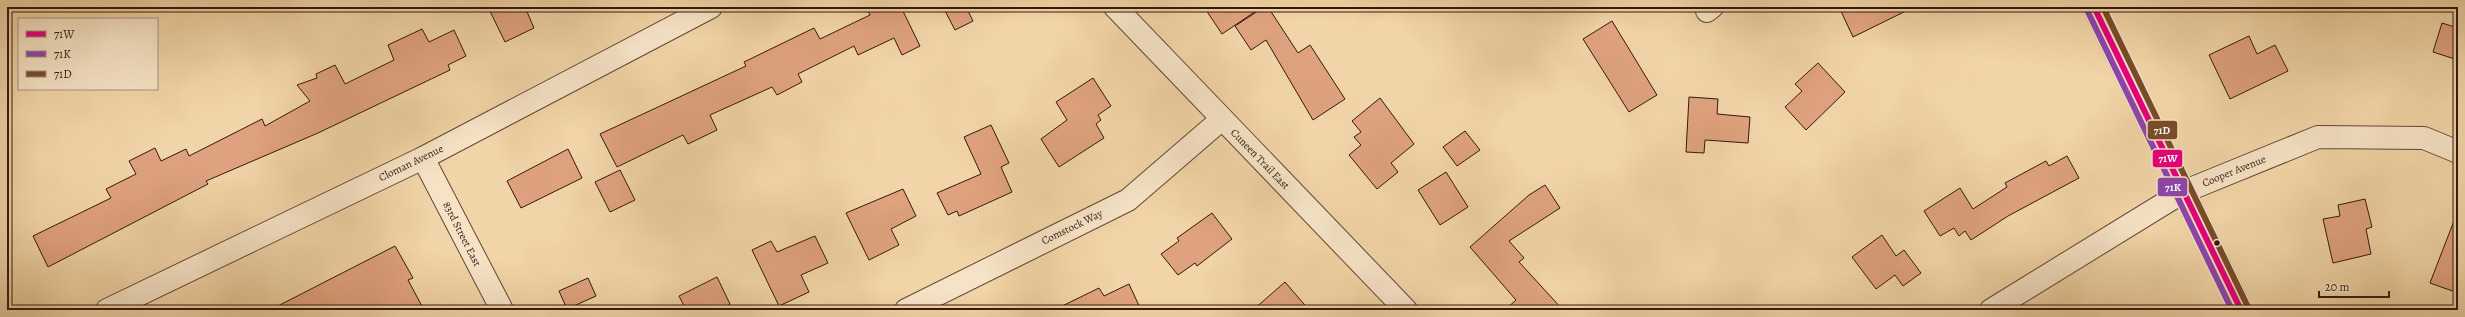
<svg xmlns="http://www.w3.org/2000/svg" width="2465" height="317" font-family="Alegreya,serif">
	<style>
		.building { fill: #dfa27f; stroke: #34180e }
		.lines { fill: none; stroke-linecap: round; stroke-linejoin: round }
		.minor-casing { stroke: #634734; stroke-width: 24 }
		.tertiary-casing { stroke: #634734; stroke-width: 24 }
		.minor { stroke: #f6e3c6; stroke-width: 22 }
		.tertiary { stroke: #f6e3c6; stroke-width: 22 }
		.bus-1-casing { stroke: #f6e3c6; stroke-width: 9 }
		.bus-2-casing { stroke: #f6e3c6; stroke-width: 9 }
		.bus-3-casing { stroke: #f6e3c6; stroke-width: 9 }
		.bus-1 { stroke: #e5007d; stroke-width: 6 }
		.bus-2 { stroke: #8e44ad; stroke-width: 6 }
		.bus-3 { stroke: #7a4b2a; stroke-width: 6 }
		.bus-dot { fill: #34180e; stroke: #f6e3c6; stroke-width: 1.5 }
		.labels { text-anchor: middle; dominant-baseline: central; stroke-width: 3.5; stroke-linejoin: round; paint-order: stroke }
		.street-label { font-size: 11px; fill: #34180e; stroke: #f6e3c6 }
		.line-badge { stroke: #f6e3c6; stroke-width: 1.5 }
		.badge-label { font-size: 11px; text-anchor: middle; font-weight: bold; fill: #fff }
	</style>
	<rect width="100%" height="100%" fill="#f1d4a7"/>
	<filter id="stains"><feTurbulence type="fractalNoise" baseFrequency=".005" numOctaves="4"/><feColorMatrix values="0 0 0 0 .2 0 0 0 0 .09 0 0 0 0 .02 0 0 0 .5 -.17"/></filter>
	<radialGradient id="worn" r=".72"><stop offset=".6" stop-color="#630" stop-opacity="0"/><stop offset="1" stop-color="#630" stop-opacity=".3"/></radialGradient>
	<g class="building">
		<path d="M 488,7 L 525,7 L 534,28 L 505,42 Z"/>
		<path d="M 866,7 L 901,7 L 920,46 L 902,55 L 894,38 L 858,55 L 854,46 L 798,74 L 802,82 L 777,95 L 772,87 L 710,115 L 717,130 L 688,144 L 683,135 L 617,167 L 600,134 L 746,66 L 744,62 L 814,28 L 820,39 L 870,15 Z"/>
		<path d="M 943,7 L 966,7 L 973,21 L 955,30 Z"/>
		<path d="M 1204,7 L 1262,7 L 1222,34 Z"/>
		<path d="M 1264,7 L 1268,7 L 1298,53 L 1310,45 L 1345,99 L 1313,120 L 1266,40 L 1251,50 L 1235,26 Z"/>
		<path d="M 1839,7 L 1914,7 L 1853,37 Z"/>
		<path d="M 1612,21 L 1657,95 L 1629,112 L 1583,39 Z"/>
		<path d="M 2442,23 L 2458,28 L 2458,60 L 2433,52 Z"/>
		<path d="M 422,29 L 429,42 L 454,30 L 466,56 L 448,65 L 450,70 L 318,133 L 206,181 L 208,184 L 48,267 L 33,236 L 111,198 L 106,189 L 136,174 L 129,161 L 155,148 L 161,161 L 186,149 L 189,156 L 262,119 L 265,126 L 310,101 L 297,85 L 317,78 L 316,74 L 335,65 L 345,84 L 394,60 L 388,45 Z"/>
		<path d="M 2249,36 L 2257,54 L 2275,45 L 2288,71 L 2230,99 L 2209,55 Z"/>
		<path d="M 1818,63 L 1845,92 L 1806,130 L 1785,107 L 1802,91 L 1795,84 Z"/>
		<path d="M 1093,78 L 1111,106 L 1098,115 L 1101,120 L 1096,124 L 1104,138 L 1059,167 L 1041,139 L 1067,120 L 1056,102 Z"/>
		<path d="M 1689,97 L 1718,99 L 1717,114 L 1750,117 L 1748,143 L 1705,140 L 1704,153 L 1686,152 Z"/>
		<path d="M 1380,98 L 1414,144 L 1391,163 L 1398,172 L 1377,189 L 1349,155 L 1361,145 L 1354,137 L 1361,132 L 1352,121 Z"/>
		<path d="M 991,125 L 1009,163 L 1001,167 L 1012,192 L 959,216 L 957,211 L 948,215 L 937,193 L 981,174 L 964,137 Z"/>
		<path d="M 1465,131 L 1480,150 L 1457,166 L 1443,147 Z"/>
		<path d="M 568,149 L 582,178 L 521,208 L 507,181 Z"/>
		<path d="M 2067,156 L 2079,178 L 2008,216 L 1971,240 L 1965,231 L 1959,236 L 1954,228 L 1940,236 L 1924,211 L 1960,188 L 1973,209 L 2007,187 L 2005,183 L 2046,161 L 2049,166 Z"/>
		<path d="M 620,170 L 635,200 L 610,212 L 595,182 Z"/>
		<path d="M 1446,172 L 1468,207 L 1440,225 L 1418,190 Z"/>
		<path d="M 1545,185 L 1560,208 L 1509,241 L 1524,258 L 1519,262 L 1563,310 L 1505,310 L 1516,300 L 1470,247 L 1529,195 Z"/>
		<path d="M 903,189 L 916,216 L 891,229 L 899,245 L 869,260 L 846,213 Z"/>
		<path d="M 2365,199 L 2372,227 L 2366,229 L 2371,254 L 2333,263 L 2323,219 L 2340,216 L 2338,205 Z"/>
		<path d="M 1212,213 L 1232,239 L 1197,266 L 1195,263 L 1178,275 L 1161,254 L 1179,241 L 1177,238 Z"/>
		<path d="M 2457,213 L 2458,213 L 2458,293 L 2430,283 Z"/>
		<path d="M 1882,235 L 1896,256 L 1904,250 L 1921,273 L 1903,286 L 1895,275 L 1876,289 L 1852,257 Z"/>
		<path d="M 815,236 L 828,263 L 801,275 L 809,292 L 779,306 L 752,250 L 771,241 L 777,252 Z"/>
		<path d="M 395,246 L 413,278 L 408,280 L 424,310 L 270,310 Z"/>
		<path d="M 717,277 L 730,304 L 718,310 L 686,310 L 679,296 Z"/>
		<path d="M 588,278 L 596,296 L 567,309 L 559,291 Z"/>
		<path d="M 1285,282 L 1309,310 L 1253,310 Z"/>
		<path d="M 1129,284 L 1141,310 L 1054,310 L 1099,288 L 1104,296 Z"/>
	</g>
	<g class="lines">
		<g class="minor-casing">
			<g id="minor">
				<path d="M 1115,7 L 1406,310"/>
				<path d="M 1707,11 L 1712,7"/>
				<path d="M 423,158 L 502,310"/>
				<path d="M 107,310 L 423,158 L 711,7"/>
				<path d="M 906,310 L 1128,200 L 1222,119"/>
				<path d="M 1991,310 L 2183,192 L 2318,137 L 2424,138 L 2458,152"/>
			</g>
		</g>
		<g class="tertiary-casing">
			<path id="tertiary" d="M 2094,7 L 2241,310"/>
		</g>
		<use href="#minor" class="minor"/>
		<use href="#tertiary" class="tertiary"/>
		<g class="bus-1-casing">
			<path id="bus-1" d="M 2094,7 L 2241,310"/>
		</g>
		<g class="bus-2-casing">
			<path id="bus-2" d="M 2087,10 L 2232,310"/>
		</g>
		<g class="bus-3-casing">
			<path id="bus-3" d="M 2103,7 L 2248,307"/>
		</g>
		<use href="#bus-1" class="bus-1"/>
		<use href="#bus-2" class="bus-2"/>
		<use href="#bus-3" class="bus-3"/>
	</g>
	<circle class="bus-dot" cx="2217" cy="243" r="3.5"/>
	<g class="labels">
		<g class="street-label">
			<text transform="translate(1260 159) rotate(46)">Cuneen Trail East</text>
			<text transform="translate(411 163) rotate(-26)">Cloman Avenue</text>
			<text transform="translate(2234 171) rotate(-22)">Cooper Avenue</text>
			<text transform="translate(1072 227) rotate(-26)">Comstock Way</text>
			<text transform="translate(462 234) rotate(63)">83rd Street East</text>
		</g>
	</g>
	<g class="line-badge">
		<rect x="2147" y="120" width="31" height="20" rx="4" fill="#7a4b2a"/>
		<rect x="2152" y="149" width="31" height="19" rx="4" fill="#e5007d"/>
		<rect x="2157" y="177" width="31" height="20" rx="4" fill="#8e44ad"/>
	</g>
	<g class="badge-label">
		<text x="2162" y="134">71D</text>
		<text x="2168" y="162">71W</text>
		<text x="2173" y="191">71K</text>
	</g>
	<rect width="2465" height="317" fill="none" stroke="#f1d4a7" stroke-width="24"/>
	<rect x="8" y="8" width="2449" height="301" fill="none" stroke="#34180e" stroke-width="2"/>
	<rect x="12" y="12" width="2441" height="293" fill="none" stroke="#34180e"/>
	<rect x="18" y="18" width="140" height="72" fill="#f6e3c6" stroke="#a8927c"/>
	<rect x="26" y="31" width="20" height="6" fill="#e5007d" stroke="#a8927c"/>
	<text x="54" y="38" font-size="12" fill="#34180e">71W</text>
	<rect x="26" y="51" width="20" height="6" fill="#8e44ad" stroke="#a8927c"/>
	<text x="54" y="58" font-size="12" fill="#34180e">71K</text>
	<rect x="26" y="71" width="20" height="6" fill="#7a4b2a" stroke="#a8927c"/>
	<text x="54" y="78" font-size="12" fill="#34180e">71D</text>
	<path d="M2319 291v6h70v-6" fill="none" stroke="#34180e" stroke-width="2"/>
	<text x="2325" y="291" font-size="12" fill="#34180e" stroke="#f6e3c6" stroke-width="3" paint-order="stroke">20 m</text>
	<rect width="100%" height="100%" filter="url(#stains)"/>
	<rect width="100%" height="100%" fill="url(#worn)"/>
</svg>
